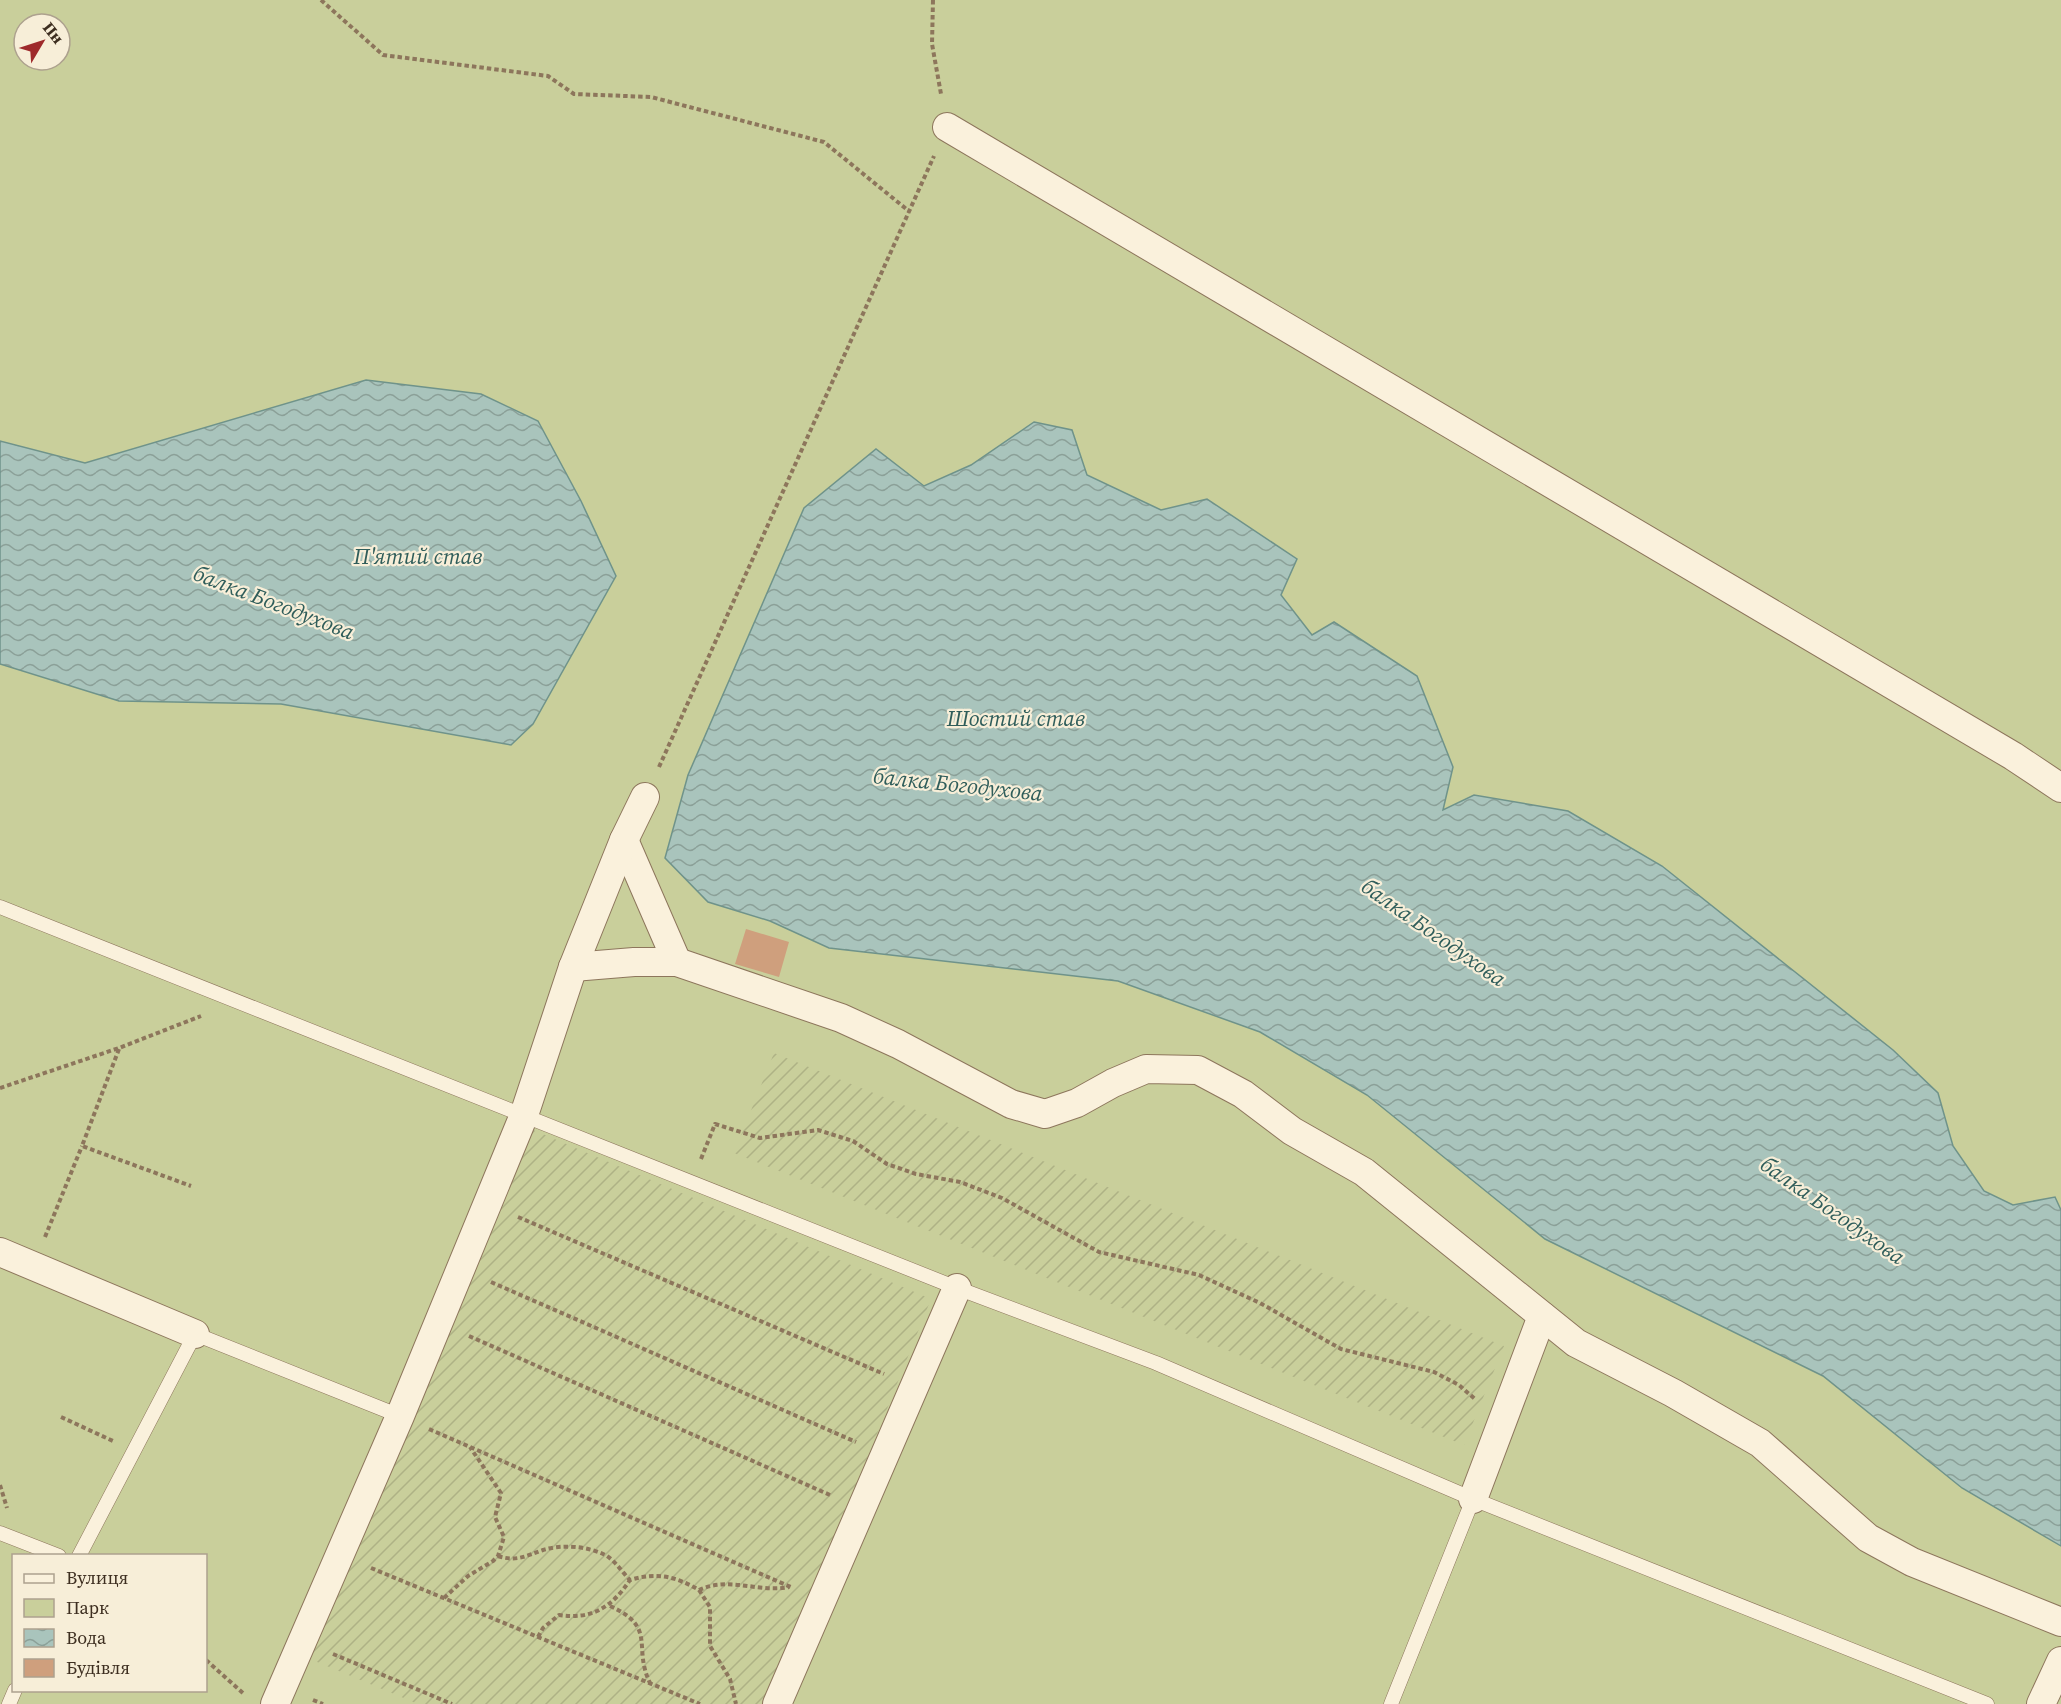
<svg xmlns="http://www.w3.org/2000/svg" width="2061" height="1704" font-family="'Source Serif 4',serif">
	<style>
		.park { fill: #c9cf9b; fill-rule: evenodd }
		.garden { fill: url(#garden-furrows) }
		.water { fill: url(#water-waves); stroke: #6f938a; stroke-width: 1.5 }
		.building { fill: #cf9f7d }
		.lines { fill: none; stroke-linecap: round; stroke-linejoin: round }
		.lane-casing { stroke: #8d765c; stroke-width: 15 }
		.street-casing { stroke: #8d765c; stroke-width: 30 }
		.path { stroke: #8d765c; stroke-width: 4; stroke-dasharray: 4.5 3; stroke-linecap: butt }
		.lane { stroke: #faf1dc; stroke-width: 14 }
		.street { stroke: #faf1dc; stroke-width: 28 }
		.labels { text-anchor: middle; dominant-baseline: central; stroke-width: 4.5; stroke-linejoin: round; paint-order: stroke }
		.water-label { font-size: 22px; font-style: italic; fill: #2f5d5a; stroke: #f7eed8 }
	</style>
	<defs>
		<pattern id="garden-furrows" width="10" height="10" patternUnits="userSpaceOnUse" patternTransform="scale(1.5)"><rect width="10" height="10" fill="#c9cf9b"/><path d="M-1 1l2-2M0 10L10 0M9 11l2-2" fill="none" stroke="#aeb285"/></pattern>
		<pattern id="water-waves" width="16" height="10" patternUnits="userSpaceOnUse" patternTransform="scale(1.5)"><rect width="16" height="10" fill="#a9c4bc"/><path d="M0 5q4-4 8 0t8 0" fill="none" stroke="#8ba098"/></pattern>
	</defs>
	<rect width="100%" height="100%" fill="#f0e4c8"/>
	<path class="park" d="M 0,0 L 2061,0 L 2061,1704 L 0,1704 ZM 24,24 L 60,24 L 60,60 L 24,60 ZM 14,1556 L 206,1556 L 206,1690 L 14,1690 Z"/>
	<g class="garden">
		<path d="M 774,1053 L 1504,1346 L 1464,1445 L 734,1153 Z"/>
		<path d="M 531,1129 L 931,1299 L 769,1704 L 418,1704 L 310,1659 Z"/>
	</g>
	<g class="water">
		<path d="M 366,380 L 481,394 L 538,421 L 581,501 L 616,576 L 533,724 L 511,745 L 281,704 L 119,701 L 0,664 L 0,441 L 85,463 Z"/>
		<path d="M 1034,422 L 1072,430 L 1087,475 L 1161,510 L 1207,499 L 1297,559 L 1281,595 L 1312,635 L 1334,622 L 1417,676 L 1453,767 L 1443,810 L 1474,795 L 1568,811 L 1662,866 L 1893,1050 L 1938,1093 L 1953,1146 L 1984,1191 L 2013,1205 L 2055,1197 L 2061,1210 L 2061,1546 L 1962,1488 L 1823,1376 L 1545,1239 L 1367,1095 L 1260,1032 L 1118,981 L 829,948 L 770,921 L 708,902 L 665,858 L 688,775 L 804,508 L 876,449 L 924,486 L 971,465 Z"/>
	</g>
	<path class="building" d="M 746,929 L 789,942 L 779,977 L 735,964 Z"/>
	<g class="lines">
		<g class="lane-casing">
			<g id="lane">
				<path d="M 0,907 L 957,1288 L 1156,1363 L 1473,1499 L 1987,1704"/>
				<path d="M 0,1533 L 59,1556"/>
				<path d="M 79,1556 L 195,1334 L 400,1416"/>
				<path d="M 9,1704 L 15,1690"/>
				<path d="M 1391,1704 L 1473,1499"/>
			</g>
		</g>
		<g class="street-casing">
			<g id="street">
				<path d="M 947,127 L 2013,756 L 2061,788"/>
				<path d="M 624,840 L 677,962"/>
				<path d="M 573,967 L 634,962 L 677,962 L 841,1018 L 898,1044 L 1011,1104 L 1045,1114 L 1077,1103 L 1113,1083 L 1146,1069 L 1198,1070 L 1243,1094 L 1292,1131 L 1364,1172 L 1576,1343 L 1673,1393 L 1760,1443 L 1868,1538 L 1912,1562 L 2061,1622"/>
				<path d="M 0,1252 L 195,1334"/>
				<path d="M 1473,1499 L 1542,1316"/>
				<path d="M 275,1704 L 400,1416 L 524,1115 L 573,967 L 624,840 L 645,797"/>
				<path d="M 777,1704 L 957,1288"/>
				<path d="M 2041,1704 L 2061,1661"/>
			</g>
		</g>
		<g class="path">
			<path d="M 321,0 L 383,55 L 548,76 L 574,94 L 651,97 L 824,142 L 910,212"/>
			<path d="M 933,0 L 932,44 L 941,94"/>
			<path d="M 659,767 L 934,156"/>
			<path d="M 119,1049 L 82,1146 L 191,1186"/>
			<path d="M 0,1088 L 119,1048 L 201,1016"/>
			<path d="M 701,1159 L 715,1124 L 760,1138 L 818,1130 L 853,1141 L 887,1164 L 916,1174 L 960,1182 L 1002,1198 L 1099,1252 L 1199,1275 L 1260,1303 L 1341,1349 L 1434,1372 L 1459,1385 L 1476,1400"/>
			<path d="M 518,1217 L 884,1374"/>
			<path d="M 45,1237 L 82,1146"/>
			<path d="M 491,1282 L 856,1442"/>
			<path d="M 469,1336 L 830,1495"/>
			<path d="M 61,1417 L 113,1441"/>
			<path d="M 429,1429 L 793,1588"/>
			<path d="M 0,1485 L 7,1508"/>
			<path d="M 498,1556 C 516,1562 526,1556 543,1550 C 562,1544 589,1546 607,1556 C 616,1562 622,1572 630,1580 C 656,1572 675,1576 699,1590 C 729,1576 758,1593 789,1587"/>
			<path d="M 371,1568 L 700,1704"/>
			<path d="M 699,1590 L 710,1607 L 710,1646 L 730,1679 L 736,1704"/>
			<path d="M 444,1598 L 468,1576 L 493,1561 L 498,1556 L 504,1537 L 495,1517 L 501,1493 L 470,1447"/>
			<path d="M 610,1606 C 658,1628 632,1646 650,1683"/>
			<path d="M 538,1637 L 543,1628 L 559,1615 C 592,1620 612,1607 630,1580"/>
			<path d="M 333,1654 L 452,1704"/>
			<path d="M 206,1660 L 244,1694"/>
			<path d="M 313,1700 L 323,1704"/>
		</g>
		<use href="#lane" class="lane"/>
		<use href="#street" class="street"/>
	</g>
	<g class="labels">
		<g class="water-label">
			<text x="418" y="556">П'ятий став</text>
			<text transform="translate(274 602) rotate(21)">балка Богодухова</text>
			<text x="1016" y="718">Шостий став</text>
			<text transform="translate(958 784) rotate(6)">балка Богодухова</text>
			<text transform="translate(1434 932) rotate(35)">балка Богодухова</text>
			<text transform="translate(1833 1210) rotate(35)">балка Богодухова</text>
		</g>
	</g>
	<rect x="12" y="1554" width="195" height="138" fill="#f7eed8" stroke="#ada18e" stroke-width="1.5"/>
	<rect x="24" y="1574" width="30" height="9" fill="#faf1dc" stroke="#ada18e" stroke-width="1.5"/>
	<text x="66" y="1584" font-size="18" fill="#3d2e20">Вулиця</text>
	<rect x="24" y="1599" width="30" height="18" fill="#c9cf9b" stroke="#ada18e" stroke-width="1.5"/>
	<text x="66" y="1614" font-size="18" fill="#3d2e20">Парк</text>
	<rect x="24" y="1629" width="30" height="18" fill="url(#water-waves)" stroke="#ada18e" stroke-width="1.5"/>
	<text x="66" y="1644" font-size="18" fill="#3d2e20">Вода</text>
	<rect x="24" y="1659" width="30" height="18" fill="#cf9f7d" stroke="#ada18e" stroke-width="1.5"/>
	<text x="66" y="1674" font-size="18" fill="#3d2e20">Будівля</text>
	<g transform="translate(42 42) rotate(51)"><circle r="28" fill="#f7eed8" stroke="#ada18e" stroke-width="1.5"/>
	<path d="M0-4.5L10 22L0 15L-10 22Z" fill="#9e2a2b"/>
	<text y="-9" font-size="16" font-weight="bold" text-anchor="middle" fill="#3d2e20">Пн</text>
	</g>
</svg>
